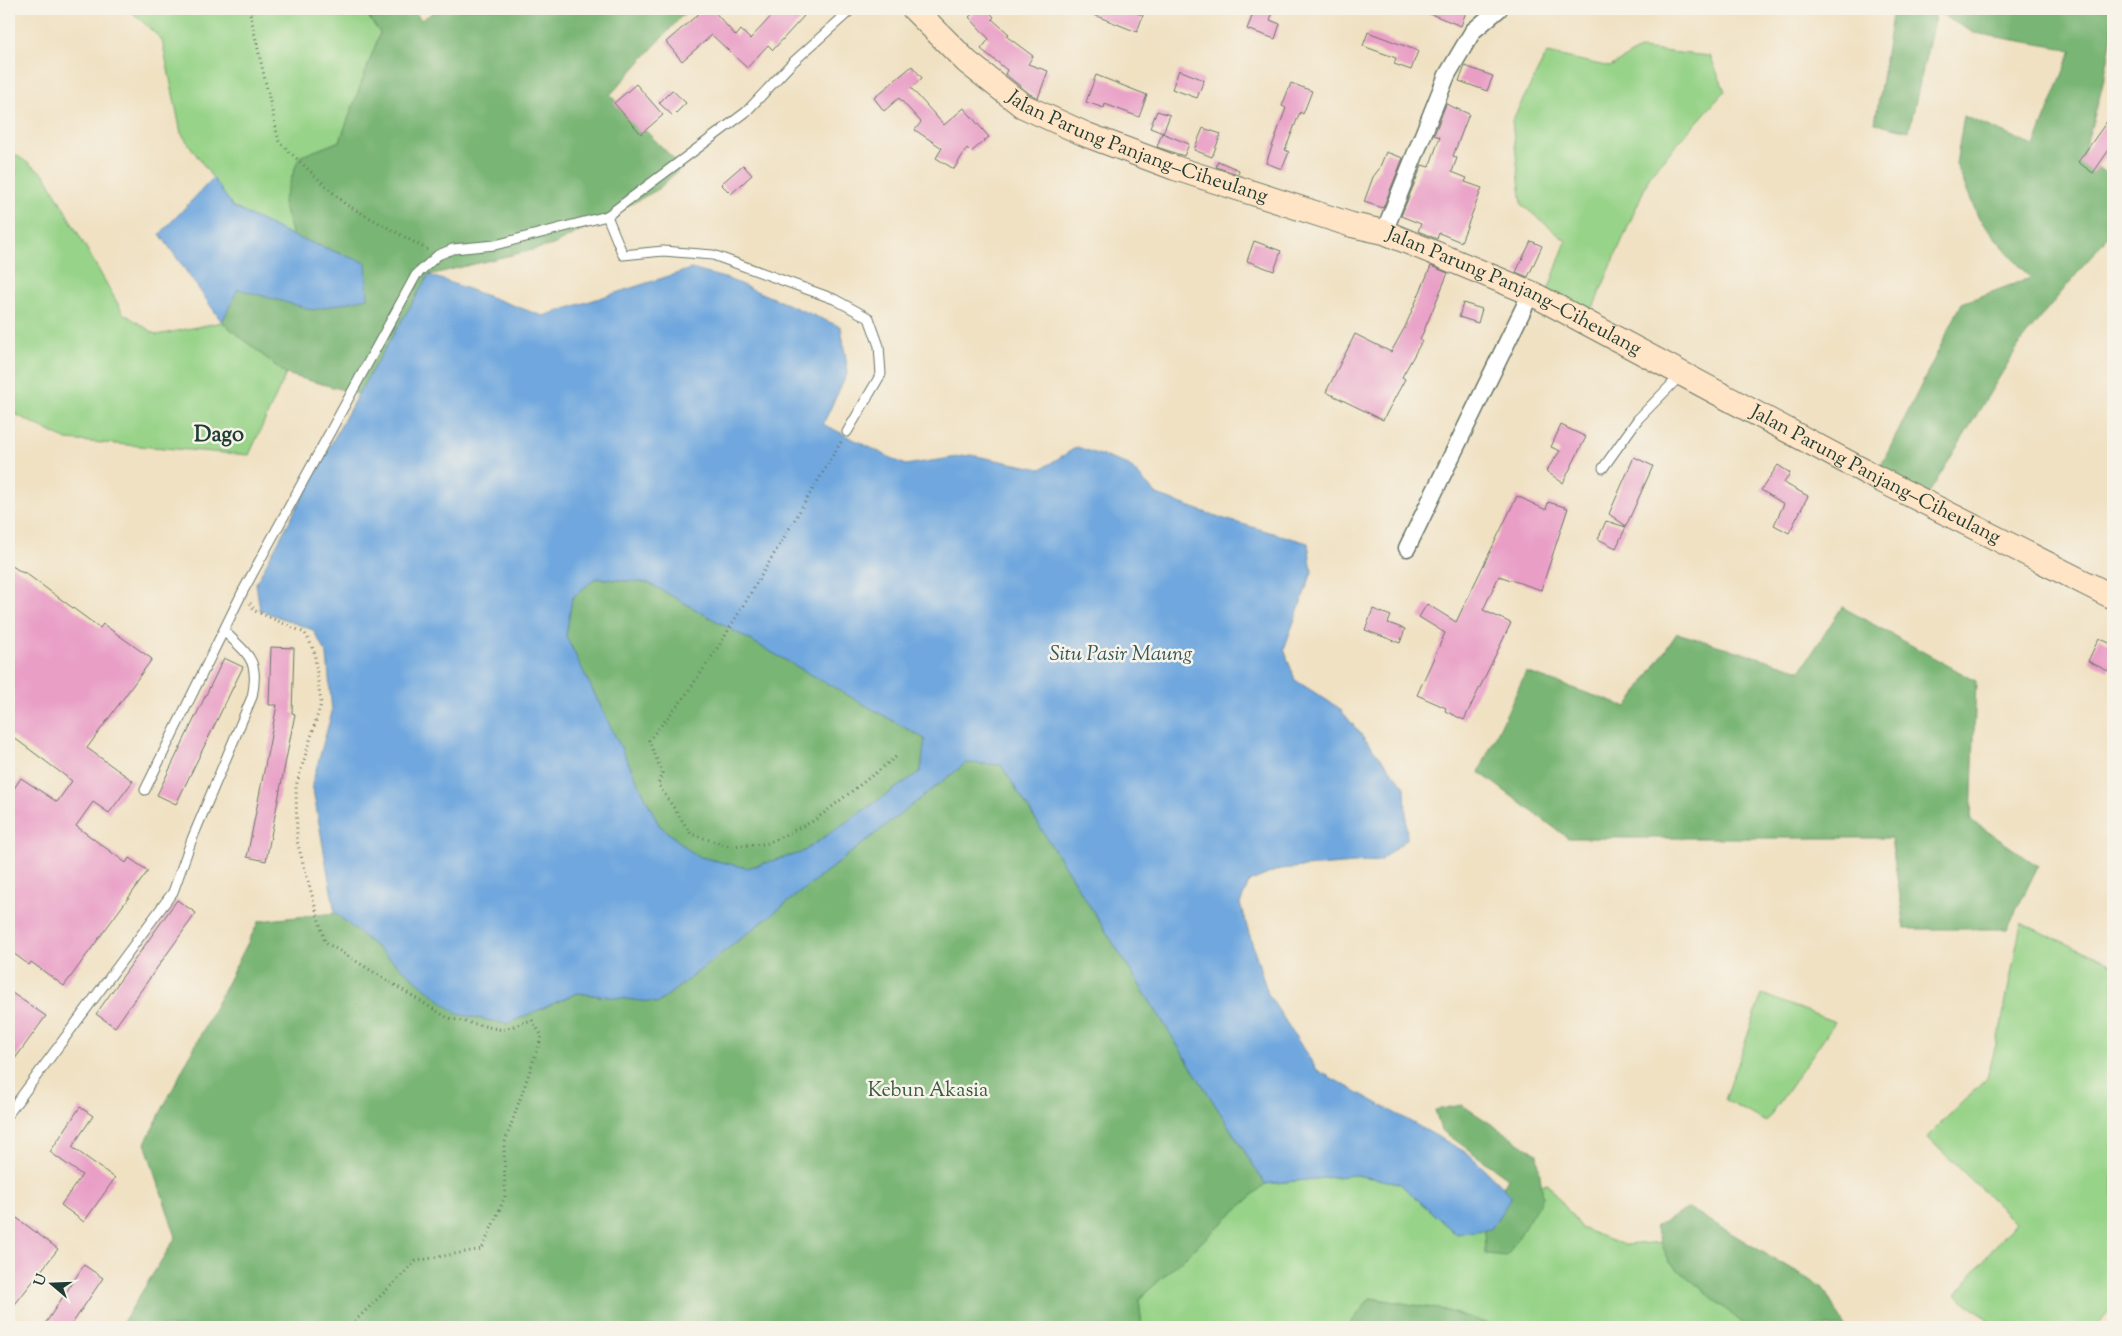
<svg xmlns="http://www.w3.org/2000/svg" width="2122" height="1336" font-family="'Sorts Mill Goudy',serif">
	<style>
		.green { fill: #97d388; stroke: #5b885e }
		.forest { fill: #79b574; stroke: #4c7954 }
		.water { fill: #70a7de; stroke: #487289; fill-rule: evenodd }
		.building { fill: #e99ec6 }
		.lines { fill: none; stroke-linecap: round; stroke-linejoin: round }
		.lane-casing { stroke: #687666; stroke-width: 11 }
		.street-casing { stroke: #687666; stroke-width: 19 }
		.secondary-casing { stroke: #687666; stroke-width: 26 }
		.path { stroke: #687666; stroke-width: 3; stroke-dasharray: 1 4; stroke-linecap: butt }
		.lane { stroke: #fff; stroke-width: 9 }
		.street { stroke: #fff; stroke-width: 16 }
		.secondary { stroke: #ffe4c6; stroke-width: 24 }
		.labels { text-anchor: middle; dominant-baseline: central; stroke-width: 5; stroke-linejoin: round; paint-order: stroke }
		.street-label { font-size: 20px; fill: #1f3d34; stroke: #f7f3e8 }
		.park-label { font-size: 20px; fill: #375b45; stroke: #f7f3e8 }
		.water-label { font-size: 21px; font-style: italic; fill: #33585e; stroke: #f7f3e8 }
		.quarter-label { font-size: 22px; font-weight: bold; fill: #1f3d34; stroke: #f7f3e8 }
	</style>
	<rect width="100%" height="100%" fill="#f7f3e8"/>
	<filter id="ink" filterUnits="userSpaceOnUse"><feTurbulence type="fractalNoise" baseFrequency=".02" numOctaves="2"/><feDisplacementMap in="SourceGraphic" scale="10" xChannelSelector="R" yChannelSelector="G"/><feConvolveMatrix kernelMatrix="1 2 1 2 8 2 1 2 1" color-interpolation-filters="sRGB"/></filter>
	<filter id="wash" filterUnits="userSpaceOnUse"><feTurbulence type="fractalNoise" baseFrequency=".0096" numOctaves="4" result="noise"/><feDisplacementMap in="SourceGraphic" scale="20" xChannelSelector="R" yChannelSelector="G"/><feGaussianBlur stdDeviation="1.12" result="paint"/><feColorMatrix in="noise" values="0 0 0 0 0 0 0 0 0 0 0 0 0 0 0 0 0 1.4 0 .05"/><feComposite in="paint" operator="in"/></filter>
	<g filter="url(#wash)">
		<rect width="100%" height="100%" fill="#f0e1c3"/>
		<g class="green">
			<path d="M 129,9 L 312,9 L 328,14 L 336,9 L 363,9 L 380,33 L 340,141 L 299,158 L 283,202 L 293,236 L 233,207 L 181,133 L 162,40 Z"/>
			<path d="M 1639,49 L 1710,56 L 1725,91 L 1651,173 L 1584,329 L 1542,307 L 1566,241 L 1522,205 L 1512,121 L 1547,53 L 1610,67 Z"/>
			<path d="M 9,150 L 45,175 L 123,313 L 157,335 L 222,322 L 286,374 L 249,455 L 67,440 L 9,411 Z"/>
			<path d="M 2021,923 L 2113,964 L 2113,1306 L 2097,1327 L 1996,1327 L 1956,1294 L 2015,1222 L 1927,1137 L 1987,1078 L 2001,1026 Z"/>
			<path d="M 1762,994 L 1835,1022 L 1766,1122 L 1725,1100 Z"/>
			<path d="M 1355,1175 L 1399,1183 L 1456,1234 L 1512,1196 L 1547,1183 L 1581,1228 L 1624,1245 L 1664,1242 L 1771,1327 L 1498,1327 L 1444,1310 L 1370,1298 L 1348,1327 L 1142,1327 L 1139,1299 L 1265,1184 Z"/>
		</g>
		<g class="forest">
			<path d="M 363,9 L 413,9 L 421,20 L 439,9 L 688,9 L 610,95 L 682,167 L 657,190 L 553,245 L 429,275 L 358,394 L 286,374 L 222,322 L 238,288 L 313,310 L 366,263 L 293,236 L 283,202 L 299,157 L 340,141 L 380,33 Z"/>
			<path d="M 1893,9 L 2113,9 C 2113,59 2096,110 2082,158 L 2113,177 L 2113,230 L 2022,340 L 1920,508 L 1873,482 L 1962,303 L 2030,278 L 1979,219 L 1956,164 L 1964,116 L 2034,146 L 2072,50 L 1974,33 L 1936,12 L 1909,131 L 1875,123 Z"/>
			<path d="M 595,578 L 649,583 L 925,739 L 921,771 L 801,853 L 747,868 L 696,856 L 659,825 L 566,636 L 572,598 Z"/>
			<path d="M 1842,607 L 1976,681 L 1971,820 L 2038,866 L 2007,929 L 1905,929 L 1891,838 L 1568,838 L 1479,772 L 1526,672 L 1627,707 L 1677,633 L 1801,670 Z"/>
			<path d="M 966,763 L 1001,765 L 1265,1184 L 1139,1299 L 1142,1327 L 120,1327 L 176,1237 L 145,1143 L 259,921 L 335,913 L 457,1013 L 507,1024 L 577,993 L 658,1003 Z"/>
			<path d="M 1462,1105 L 1537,1154 L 1543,1197 L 1507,1256 L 1485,1254 L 1484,1222 L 1508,1178 L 1441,1130 L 1435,1110 Z"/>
			<path d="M 1689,1208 L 1823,1288 L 1845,1327 L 1747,1327 L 1669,1262 L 1655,1227 Z"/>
			<path d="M 1370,1298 L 1444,1310 L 1498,1327 L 1348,1327 Z"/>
		</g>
		<g class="water">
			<path d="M 213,178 L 233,207 L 293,236 L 366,263 L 368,298 L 313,310 L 238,289 L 222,322 L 160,234 Z"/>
			<path d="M 691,269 L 728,279 L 841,327 L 848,372 L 823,424 L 905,465 L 971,455 L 1041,469 L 1077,447 L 1129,465 L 1157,495 L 1221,518 L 1308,543 L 1312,572 L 1284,649 L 1295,680 L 1339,708 L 1405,787 L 1407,839 L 1379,861 L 1280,869 L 1249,882 L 1240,904 L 1268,994 L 1317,1070 L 1469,1154 L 1512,1196 L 1491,1229 L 1456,1234 L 1399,1183 L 1355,1175 L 1265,1184 L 1001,765 L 966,763 L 658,1003 L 577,993 L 507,1024 L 457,1014 L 335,913 L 312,784 L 332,712 L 327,655 L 313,630 L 260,610 L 256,583 L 358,394 L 429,275 L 543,316 ZM 596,578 L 649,583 L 925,739 L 921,771 L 801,853 L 747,868 L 696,856 L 659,825 L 566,636 L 572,598 Z"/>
		</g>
		<g id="blocks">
			<g class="building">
				<path d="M 704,9 L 712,9 L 736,36 L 741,30 L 750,39 L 778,9 L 796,9 L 804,16 L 773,50 L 768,45 L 747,68 L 712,35 L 682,61 L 666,42 Z"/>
				<path d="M 978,9 L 987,9 L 994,17 L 992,19 L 1009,34 L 1006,36 L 1033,56 L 1028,64 L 1048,71 L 1038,98 L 1030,94 L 1005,74 L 1007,70 L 981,49 L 989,39 L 969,17 Z"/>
				<path d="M 1079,9 L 1126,9 L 1143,15 L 1137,32 Z"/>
				<path d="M 1255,9 L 1274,9 L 1270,20 L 1280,24 L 1275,39 L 1247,29 Z"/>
				<path d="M 1418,9 L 1467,9 L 1461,26 Z"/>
				<path d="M 1368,32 L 1418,51 L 1411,70 L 1394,64 L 1396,58 L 1363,46 Z"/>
				<path d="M 912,66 L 922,78 L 911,88 L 944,125 L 964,108 L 989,137 L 971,152 L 967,148 L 954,169 L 936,158 L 942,148 L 915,130 L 921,122 L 899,98 L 884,111 L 874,98 Z"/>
				<path d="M 1465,66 L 1493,76 L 1487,91 L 1459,81 Z"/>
				<path d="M 1179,70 L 1204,80 L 1197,98 L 1172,89 Z"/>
				<path d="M 1096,75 L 1147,95 L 1139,117 L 1105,104 L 1104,108 L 1086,102 Z"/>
				<path d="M 1291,83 L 1312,91 L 1303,114 L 1300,112 L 1285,150 L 1289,152 L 1282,169 L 1266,163 L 1286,108 L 1282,106 Z"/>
				<path d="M 636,84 L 663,115 L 641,134 L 614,103 Z"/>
				<path d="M 672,90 L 686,103 L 673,116 L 659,103 Z"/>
				<path d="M 1446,104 L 1469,114 L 1453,156 L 1457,158 L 1452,172 L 1467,178 L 1465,182 L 1482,188 L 1461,242 L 1439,233 L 1437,239 L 1418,231 L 1421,224 L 1401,216 L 1422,165 L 1429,167 L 1440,137 L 1434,135 Z"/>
				<path d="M 1157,111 L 1170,115 L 1163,133 L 1150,128 Z"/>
				<path d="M 2113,113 L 2113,144 L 2093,173 L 2078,162 Z"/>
				<path d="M 1203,128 L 1221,134 L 1212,157 L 1194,150 Z"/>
				<path d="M 1162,133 L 1189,144 L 1184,156 L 1157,147 Z"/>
				<path d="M 1386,152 L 1403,158 L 1383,208 L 1364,202 L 1373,177 L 1379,169 Z"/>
				<path d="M 1218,161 L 1239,170 L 1238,174 L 1216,167 Z"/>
				<path d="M 743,165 L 752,175 L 731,194 L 721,184 Z"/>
				<path d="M 1254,241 L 1281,251 L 1274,271 L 1247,261 Z"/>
				<path d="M 1531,241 L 1542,246 L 1528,277 L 1516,272 Z"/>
				<path d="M 1431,266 L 1448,273 L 1420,340 L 1422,341 L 1402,377 L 1405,379 L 1383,420 L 1326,392 L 1355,334 L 1391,352 L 1405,327 Z"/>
				<path d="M 1463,303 L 1482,309 L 1478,323 L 1459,317 Z"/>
				<path d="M 1561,425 L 1586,437 L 1563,483 L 1546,471 L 1560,451 L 1551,447 Z"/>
				<path d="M 1634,457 L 1653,466 L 1626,526 L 1609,514 Z"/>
				<path d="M 1778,465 L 1790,473 L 1784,483 L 1808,496 L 1789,533 L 1774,525 L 1784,504 L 1761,490 Z"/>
				<path d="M 1517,496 L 1546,510 L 1548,502 L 1568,508 L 1541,590 L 1499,576 L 1483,610 L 1511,623 L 1464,720 L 1445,711 L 1446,708 L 1417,695 L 1445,633 L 1419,617 L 1427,604 L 1456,622 Z"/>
				<path d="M 1606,521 L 1626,527 L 1616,548 L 1598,539 Z"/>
				<path d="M 9,564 L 23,573 L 24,572 L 100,628 L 103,624 L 152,659 L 87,748 L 133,781 L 109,813 L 93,802 L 76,826 L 126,863 L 129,858 L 148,871 L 64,986 L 31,962 L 29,965 L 9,950 L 9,796 L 21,778 L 57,802 L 72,781 L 9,734 Z"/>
				<path d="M 1373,609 L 1391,616 L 1388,623 L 1405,629 L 1400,643 L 1365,630 Z"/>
				<path d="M 2099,638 L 2113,645 L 2113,661 L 2108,671 L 2088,661 Z"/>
				<path d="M 271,647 L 294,648 L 292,713 L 295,714 L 266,861 L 247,857 L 277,705 L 269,705 Z"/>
				<path d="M 224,658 L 243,667 L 176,804 L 157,795 Z"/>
				<path d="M 177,900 L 196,913 L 115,1027 L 96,1014 Z"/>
				<path d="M 9,991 L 46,1016 L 9,1067 Z"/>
				<path d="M 80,1107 L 93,1116 L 72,1147 L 115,1178 L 84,1222 L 61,1205 L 82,1175 L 50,1152 Z"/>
				<path d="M 9,1212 L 58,1249 L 9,1312 Z"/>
				<path d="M 84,1265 L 103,1278 L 70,1327 L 43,1327 Z"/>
			</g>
		</g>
	</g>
	<g filter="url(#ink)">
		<use href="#blocks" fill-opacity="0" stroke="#687666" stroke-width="1"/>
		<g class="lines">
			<g class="lane-casing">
				<g id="lane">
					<path d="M 607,216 L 623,255 L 663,251 L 713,255 L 834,299 L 869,318 L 879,346 L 881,374 L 847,432"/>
					<path d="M 1603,468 L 1638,419 L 1681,375"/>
					<path d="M 145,790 L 243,591 L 416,275 L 438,255 L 453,249 L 495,245 L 607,216 L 746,112 L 792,63 L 852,9"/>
					<path d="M 9,1113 L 173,892 L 192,839 L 252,697 C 260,659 248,655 224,631"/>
				</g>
			</g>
			<g class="street-casing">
				<g id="street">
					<path d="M 1384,232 L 1447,75 L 1473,31 L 1499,9"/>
					<path d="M 1407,548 L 1531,293"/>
				</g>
			</g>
			<g class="secondary-casing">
				<g id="secondary">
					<path id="s1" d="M 914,9 L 967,62 L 1023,106 L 1087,135 L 1175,168 L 1352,225 L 1384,232 L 1531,293 L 1875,477 L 2113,597"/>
				</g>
			</g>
			<g class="path">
				<path d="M 249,9 L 279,142 L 345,204 L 428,250"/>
				<path d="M 9,16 L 17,9"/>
				<path d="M 841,442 L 719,646 L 683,699 L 649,740 L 662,773 L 658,784 L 691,834 L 728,846 L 766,844 L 815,820 L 897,756"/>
				<path d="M 250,603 L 255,611 L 305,633 L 314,650 L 321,704 L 296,786 L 297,841 L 325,942 L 448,1018 L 502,1030 L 532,1020 L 542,1036 L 504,1145 L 505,1197 L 482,1249 L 416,1261 L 349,1327"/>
			</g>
			<use href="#lane" class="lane"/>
			<use href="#street" class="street"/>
			<use href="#secondary" class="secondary"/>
		</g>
	</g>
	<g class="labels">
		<g class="street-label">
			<text stroke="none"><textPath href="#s1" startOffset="268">Jalan Parung Panjang–Ciheulang</textPath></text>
			<text stroke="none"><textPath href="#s1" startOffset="672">Jalan Parung Panjang–Ciheulang</textPath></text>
			<text stroke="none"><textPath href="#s1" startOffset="1078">Jalan Parung Panjang–Ciheulang</textPath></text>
		</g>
		<g class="park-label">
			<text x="928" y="1091">Kebun Akasia</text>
		</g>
		<g class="water-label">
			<text x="1121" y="655">Situ Pasir Maung</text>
		</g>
		<g class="quarter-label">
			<text x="219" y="436">Dago</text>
		</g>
	</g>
	<rect width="2122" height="1336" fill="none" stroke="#f7f3e8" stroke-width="30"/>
	<g transform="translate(52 1284) rotate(289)" stroke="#f7f3e8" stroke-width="4" paint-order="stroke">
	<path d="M0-4L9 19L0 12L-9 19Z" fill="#1f3d34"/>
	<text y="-8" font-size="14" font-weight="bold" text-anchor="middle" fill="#1f3d34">U</text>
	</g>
</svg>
